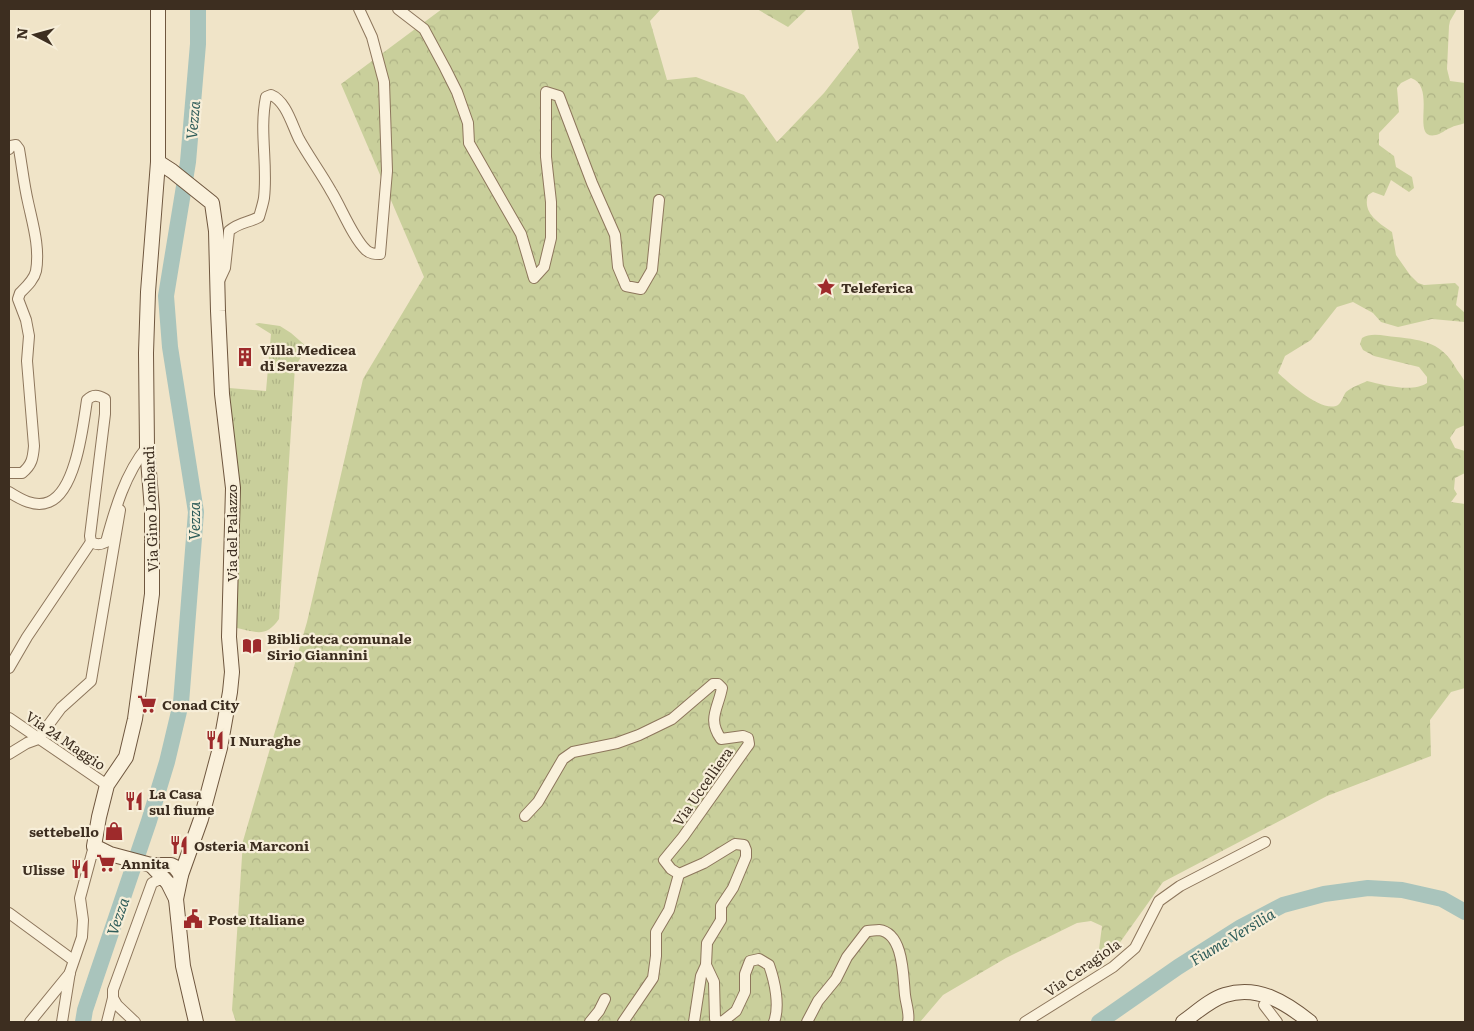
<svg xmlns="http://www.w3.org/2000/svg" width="1474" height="1031" font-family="Literata,serif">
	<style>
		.grass { fill: url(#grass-tufts) }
		.forest { fill: url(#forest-crowns) }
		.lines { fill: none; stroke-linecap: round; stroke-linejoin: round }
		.river { stroke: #a9c4bc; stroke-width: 16 }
		.minor-casing { stroke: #8d765c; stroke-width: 12 }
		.secondary-casing { stroke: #6f573f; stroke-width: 16 }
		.minor { stroke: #faf1dc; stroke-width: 10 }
		.secondary { stroke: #faf1dc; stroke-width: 14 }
		.labels { text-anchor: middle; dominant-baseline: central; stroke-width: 4.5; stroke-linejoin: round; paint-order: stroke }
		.poi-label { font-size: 14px; font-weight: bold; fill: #3d2e20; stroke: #f7eed8; text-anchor: start }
		.street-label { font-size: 14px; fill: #3d2e20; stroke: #f7eed8 }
		.water-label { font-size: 15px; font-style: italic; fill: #2f5d5a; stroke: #f7eed8 }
	</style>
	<defs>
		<pattern id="grass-tufts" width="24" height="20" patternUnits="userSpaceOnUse" patternTransform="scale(1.25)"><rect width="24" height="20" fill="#c9cf9b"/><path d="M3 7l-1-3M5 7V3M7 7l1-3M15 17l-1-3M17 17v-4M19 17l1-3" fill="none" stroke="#aeb285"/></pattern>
		<pattern id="forest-crowns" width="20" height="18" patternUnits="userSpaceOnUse" patternTransform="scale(1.25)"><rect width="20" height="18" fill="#c9cf9b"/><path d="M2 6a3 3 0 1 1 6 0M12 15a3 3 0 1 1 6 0" fill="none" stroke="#aeb285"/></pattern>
	</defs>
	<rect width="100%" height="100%" fill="#f0e4c8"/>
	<path class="grass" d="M 259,323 L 280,326 L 291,333 L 307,347 L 295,367 L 279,619 C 266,638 256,632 237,628 L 234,624 L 237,485 L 229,388 L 266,391 L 271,334 L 255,324 Z"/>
	<g class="forest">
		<path d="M 442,9 L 661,9 L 650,21 L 667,80 L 696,77 L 744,95 L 777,142 L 824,93 L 859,48 L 851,9 L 1457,9 L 1450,21 L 1449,26 L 1447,69 L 1450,81 L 1465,83 L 1465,123 C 1460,125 1455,125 1450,128 C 1445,130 1441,134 1436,135 C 1409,141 1438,87 1411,78 L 1401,83 L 1397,88 L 1399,112 L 1379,133 L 1379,145 L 1394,156 L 1396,167 L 1412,177 L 1414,188 L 1409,192 L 1391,180 L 1384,196 L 1373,192 L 1368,195 C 1362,213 1379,223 1392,232 L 1396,255 L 1410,275 L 1418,283 L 1424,285 L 1455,283 L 1459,287 L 1456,305 L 1465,313 L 1465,322 L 1432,319 L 1398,327 L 1381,322 L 1373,313 L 1353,302 L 1337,307 L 1311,340 L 1285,356 L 1278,373 C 1289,383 1323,414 1338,405 C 1342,402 1343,396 1346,392 C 1352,387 1361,384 1367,381 C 1384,385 1412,393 1427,383 L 1427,377 L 1419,367 L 1374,356 L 1363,350 L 1360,344 L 1362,338 C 1371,332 1385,336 1396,337 C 1424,340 1443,343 1457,370 C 1460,374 1464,379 1465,383 C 1468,396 1465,412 1465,425 L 1456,429 L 1450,438 L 1455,448 L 1465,451 L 1465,473 L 1455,478 L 1454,489 L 1457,494 L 1451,502 L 1465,504 L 1465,688 L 1451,692 L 1430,720 L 1431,756 L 1327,796 L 1163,882 L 1116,948 L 1097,965 L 1102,926 L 1091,921 L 1077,923 L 1006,958 L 943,995 L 920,1022 L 236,1022 L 232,1010 L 243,841 L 307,622 L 363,379 L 424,277 L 341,84 Z"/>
		<path d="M 757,9 L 807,9 L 788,27 Z"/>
	</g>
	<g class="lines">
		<g class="river">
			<path d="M 83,1022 L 85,1010 L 96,977 L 149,821 L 167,762 L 181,703 L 196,512 L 170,347 L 166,296 L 188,162 L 198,44 L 198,9"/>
			<path d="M 1099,1022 L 1178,967 L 1241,927 L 1283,905 L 1324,894 L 1368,888 L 1402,890 L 1442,899 L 1465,912"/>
		</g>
		<g class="minor-casing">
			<g id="minor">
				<path d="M 398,9 L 424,29 L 445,68 L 457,92 L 468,123 L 469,143 L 521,234 L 534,278 L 544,267 L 551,238 L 551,202 L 546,157 L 546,92 L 559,96 L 592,183 L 615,235 L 618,267 L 626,286 L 641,289 L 652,270 L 659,200"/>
				<path d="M 9,149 L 11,146 L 16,145 L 19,149 C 22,166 24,185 28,202 C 33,225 40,248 36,271 C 34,280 26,287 20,293 L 18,299 L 26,320 L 29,336 L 27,361 L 34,446 C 33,458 32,465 22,473 L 9,473"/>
				<path d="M 219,281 L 225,268 L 229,231 C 239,222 248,223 259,217 C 261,210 263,204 264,198 C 268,164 259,131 266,97 L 271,95 C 286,101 292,125 299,139 C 309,157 321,173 331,191 C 341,207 353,238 366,250 C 370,254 375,254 380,254 L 387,171 L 384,82 L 372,37 L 359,9"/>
				<path d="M 9,492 C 20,499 35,508 49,502 C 76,491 83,426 87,400 C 93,394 98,395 105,399 L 105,414 L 90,536 L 91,542 C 97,545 100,545 106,542 C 115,509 125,474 147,447"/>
				<path d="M 9,668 L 27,637 L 91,542"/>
				<path d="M 9,718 L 107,785"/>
				<path d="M 9,754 L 27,743 L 38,739 L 61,708 L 91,681 L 120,510"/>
				<path d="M 525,816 L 538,802 L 563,759 L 573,752 L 617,743 L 639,735 L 672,719 L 713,684 L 718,684 L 722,688 C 718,709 707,719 721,739 L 743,736 L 748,738 L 749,744 L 683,837 L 664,860 L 671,869 L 679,874"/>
				<path d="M 679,874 L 704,863 L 735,844 L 744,845 L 746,850 L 746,857 L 733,888 L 721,906 L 721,920 L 707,943 L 706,965 L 714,982 L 715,1019 L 720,1022"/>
				<path d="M 9,913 L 73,960"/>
				<path d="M 113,998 L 117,1005 L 135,1022"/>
				<path d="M 1264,1005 L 1277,1022"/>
				<path d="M 30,1022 L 70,973"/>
				<path d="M 62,1022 L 70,972 L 82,937 L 83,920 L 80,898 L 94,846"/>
				<path d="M 107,1022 L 113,998 L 113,990 L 152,883 L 158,880 L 166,880"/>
				<path d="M 590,1022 L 599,1011 L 605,999"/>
				<path d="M 623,1022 L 653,978 L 656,956 L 656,932 L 669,910 L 679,874"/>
				<path d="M 694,1022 L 701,976 L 706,965"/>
				<path d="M 722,1022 L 736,1011 L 745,992 L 745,974 L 750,961 L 759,959 L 769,965 C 775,982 780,1006 774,1022"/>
				<path d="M 807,1022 L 818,1001 L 836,979 L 847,957 L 867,931 C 871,931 875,930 879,930 C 904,933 903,977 905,995 C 906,1004 910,1014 908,1022"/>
				<path d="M 1025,1022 L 1113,967 L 1135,948 L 1159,901 L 1180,886 L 1265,842"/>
			</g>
		</g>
		<g class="secondary-casing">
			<g id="secondary">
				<path d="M 158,9 L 158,162 L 148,292 L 146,353 L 147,447 L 152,510 L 152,594 L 135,719 L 126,757 L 107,785 L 99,817 L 94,846 L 110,854 L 151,865 L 171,865 L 175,867 L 181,875"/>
				<path d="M 158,162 L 172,171 L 212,203 L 216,231 L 218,311 L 222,394 L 233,488 L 229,637 L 232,672 L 230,692 L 220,748 L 201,819 L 181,875 L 176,899 L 183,966 L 196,1022"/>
				<path d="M 151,865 L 168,883 L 176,899"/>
				<path d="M 1183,1022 C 1196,1013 1209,1000 1225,995 C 1258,985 1285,1002 1310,1022"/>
			</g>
		</g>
		<use href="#minor" class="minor"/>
		<use href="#secondary" class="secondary"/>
	</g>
	<defs>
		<g id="sight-bare" transform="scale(1.5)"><path d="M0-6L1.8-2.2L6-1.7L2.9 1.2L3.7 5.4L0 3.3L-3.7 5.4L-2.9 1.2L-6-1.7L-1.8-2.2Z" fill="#9e2a2b" stroke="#f7eed8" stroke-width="2.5" paint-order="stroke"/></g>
		<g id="building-bare" transform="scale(1.5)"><path d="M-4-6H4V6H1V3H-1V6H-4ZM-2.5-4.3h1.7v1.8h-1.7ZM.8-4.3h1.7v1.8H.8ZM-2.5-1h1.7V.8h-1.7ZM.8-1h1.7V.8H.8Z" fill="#9e2a2b" stroke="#f7eed8" stroke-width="2.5" paint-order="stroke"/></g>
		<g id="library-bare" transform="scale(1.5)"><path d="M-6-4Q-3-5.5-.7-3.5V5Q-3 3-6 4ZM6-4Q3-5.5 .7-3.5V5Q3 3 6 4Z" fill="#9e2a2b" stroke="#f7eed8" stroke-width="2.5" paint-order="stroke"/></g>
		<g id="supermarket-bare" transform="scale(1.5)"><path d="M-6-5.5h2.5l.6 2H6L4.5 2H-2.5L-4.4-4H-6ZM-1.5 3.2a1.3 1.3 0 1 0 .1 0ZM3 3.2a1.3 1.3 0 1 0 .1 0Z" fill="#9e2a2b" stroke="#f7eed8" stroke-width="2.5" paint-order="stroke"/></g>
		<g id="restaurant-bare" transform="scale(1.5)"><path d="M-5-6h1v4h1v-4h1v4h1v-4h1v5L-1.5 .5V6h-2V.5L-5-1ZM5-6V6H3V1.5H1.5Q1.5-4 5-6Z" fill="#9e2a2b" stroke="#f7eed8" stroke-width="2.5" paint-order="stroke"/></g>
		<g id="shop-bare" transform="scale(1.5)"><path d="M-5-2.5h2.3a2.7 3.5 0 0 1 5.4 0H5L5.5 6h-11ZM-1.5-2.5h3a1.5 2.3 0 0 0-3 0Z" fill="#9e2a2b" stroke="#f7eed8" stroke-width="2.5" paint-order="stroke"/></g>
		<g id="civic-bare" transform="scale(1.5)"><path d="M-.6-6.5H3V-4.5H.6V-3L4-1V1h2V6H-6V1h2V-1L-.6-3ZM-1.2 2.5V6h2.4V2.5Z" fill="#9e2a2b" stroke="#f7eed8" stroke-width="2.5" paint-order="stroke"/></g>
	</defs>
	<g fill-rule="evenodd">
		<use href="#sight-bare" x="826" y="287"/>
		<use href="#building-bare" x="245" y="357"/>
		<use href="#library-bare" x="252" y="646"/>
		<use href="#supermarket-bare" x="147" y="704"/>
		<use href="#restaurant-bare" x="215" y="740"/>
		<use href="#restaurant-bare" x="134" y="801"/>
		<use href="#shop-bare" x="114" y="831"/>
		<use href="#restaurant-bare" x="179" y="845"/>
		<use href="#supermarket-bare" x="106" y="863"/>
		<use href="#restaurant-bare" x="80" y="869"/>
		<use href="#civic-bare" x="193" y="919"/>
	</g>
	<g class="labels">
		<g class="poi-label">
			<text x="841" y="287">Teleferica</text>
			<text x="260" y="349">Villa Medicea<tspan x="260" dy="16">di Seravezza</tspan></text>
			<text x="267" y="638">Biblioteca comunale<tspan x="267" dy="16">Sirio Giannini</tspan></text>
			<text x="162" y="704">Conad City</text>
			<text x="230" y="740">I Nuraghe</text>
			<text x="149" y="793">La Casa<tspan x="149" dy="16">sul fiume</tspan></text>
			<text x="99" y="831" text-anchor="end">settebello</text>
			<text x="194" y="845">Osteria Marconi</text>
			<text x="121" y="863">Annita</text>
			<text x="65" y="869" text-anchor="end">Ulisse</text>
			<text x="208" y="919">Poste Italiane</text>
		</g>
		<g class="street-label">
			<text transform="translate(150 509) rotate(-92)">Via Gino Lombardi</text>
			<text transform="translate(231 533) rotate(-90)">Via del Palazzo</text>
			<text transform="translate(66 740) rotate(34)">Via 24 Maggio</text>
			<text transform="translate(702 786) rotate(-55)">Via Uccelliera</text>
			<text transform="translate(1082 967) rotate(-35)">Via Ceragiola</text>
		</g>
		<g class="water-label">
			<text transform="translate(192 120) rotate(-85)">Vezza</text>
			<text transform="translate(193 521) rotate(-90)">Vezza</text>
			<text transform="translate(117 916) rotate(-71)">Vezza</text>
			<text transform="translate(1232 936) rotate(-31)">Fiume Versilia</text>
		</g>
	</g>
	<rect width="1474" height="1031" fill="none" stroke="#3d2e20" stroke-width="20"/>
	<g transform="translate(35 35) rotate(276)" stroke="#f7eed8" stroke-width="4" paint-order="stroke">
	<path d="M0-4L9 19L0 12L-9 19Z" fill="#3d2e20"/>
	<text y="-8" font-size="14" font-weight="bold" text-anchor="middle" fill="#3d2e20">N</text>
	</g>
</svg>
